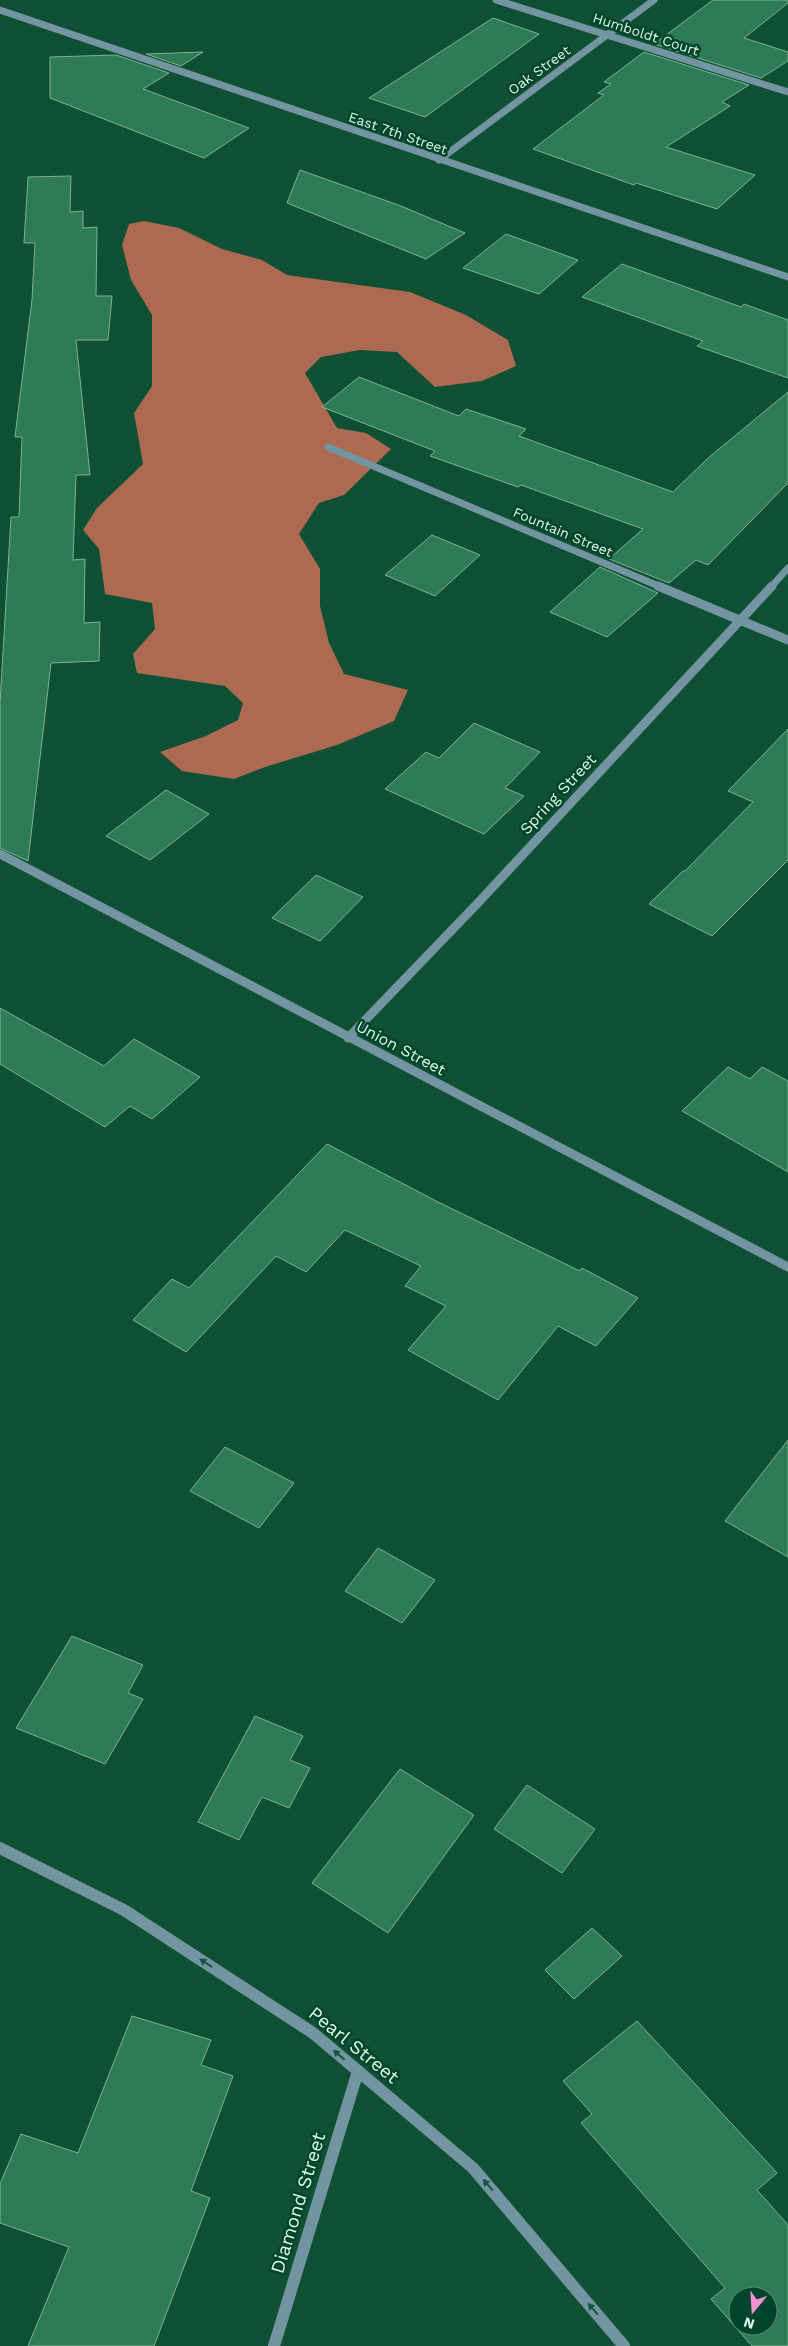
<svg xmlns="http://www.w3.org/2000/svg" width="788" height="2346" font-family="'Work Sans',sans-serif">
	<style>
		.forest { fill: #ac6a52 }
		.building { fill: #2f7a58; stroke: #78b595; fill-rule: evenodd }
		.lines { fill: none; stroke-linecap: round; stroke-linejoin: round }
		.service { stroke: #7395a1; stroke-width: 7 }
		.minor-far2 { stroke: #7395a1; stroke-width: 7 }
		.minor-far1 { stroke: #7395a1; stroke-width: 9 }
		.minor { stroke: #7395a1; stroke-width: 12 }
		.tertiary { stroke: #7395a1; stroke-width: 9 }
		.oneway { fill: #175543 }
		.labels { text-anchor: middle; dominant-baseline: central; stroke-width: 5; stroke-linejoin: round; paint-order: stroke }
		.far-street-label { font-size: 14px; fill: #dbf9e8; stroke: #00452b }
		.street-label { font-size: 16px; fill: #dbf9e8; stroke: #00452b }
		.near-street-label { font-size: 19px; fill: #dbf9e8; stroke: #00452b }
	</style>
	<rect width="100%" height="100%" fill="#105035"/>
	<path class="forest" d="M 144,221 L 179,228 L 222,249 L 262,260 L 287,275 L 410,292 L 466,315 L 508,340 L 516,366 L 482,381 L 435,387 L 397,352 L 360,350 L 321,357 L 305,373 L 337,428 L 366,433 L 391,449 L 344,495 L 319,503 L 299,534 L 320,569 L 320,606 L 329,643 L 344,674 L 408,690 L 394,721 L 337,745 L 265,767 L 234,779 L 182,771 L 160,752 L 206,736 L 238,720 L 243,703 L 225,686 L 137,673 L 133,654 L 155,629 L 152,603 L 105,594 L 99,549 L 83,530 L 97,508 L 143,464 L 134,413 L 152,386 L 152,315 L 131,280 L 122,245 L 129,224 Z"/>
	<g class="building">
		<path d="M 713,0 L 788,0 L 788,3 L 744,38 L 788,52 L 788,61 L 761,78 L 654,44 Z"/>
		<path d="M 493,18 L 539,34 L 425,117 L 369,98 Z"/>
		<path d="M 203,52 L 181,66 L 146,54 Z"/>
		<path d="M 644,52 L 749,85 L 722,102 L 730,106 L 666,147 L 755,175 L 717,209 L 636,183 L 634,185 L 533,149 L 604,95 L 598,93 L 611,84 L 604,82 Z"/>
		<path d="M 116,55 L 169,73 L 143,89 L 249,128 L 204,158 L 50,98 L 50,57 Z"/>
		<path d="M 300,170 L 401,206 L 465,233 L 426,259 L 287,203 Z"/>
		<path d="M 71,176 L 70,212 L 83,211 L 83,228 L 97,227 L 96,296 L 112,296 L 108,340 L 76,340 L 90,475 L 76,475 L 73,560 L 85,559 L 84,623 L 100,622 L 99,661 L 51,663 L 28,861 L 0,848 L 0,703 L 11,517 L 19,517 L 22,437 L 15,437 L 32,300 L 35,243 L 24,243 L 28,177 Z"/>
		<path d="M 506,234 L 578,260 L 539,294 L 463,268 Z"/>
		<path d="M 622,264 L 741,307 L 744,304 L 788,320 L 788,378 L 697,346 L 703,341 L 582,297 Z"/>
		<path d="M 359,377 L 459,416 L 466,409 L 526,429 L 519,436 L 673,492 L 707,459 L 788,392 L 788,483 L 708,565 L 696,560 L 669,583 L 609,559 L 643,529 L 521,485 L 518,487 L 430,456 L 435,451 L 322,407 Z"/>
		<path d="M 432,535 L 480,555 L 435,596 L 385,575 Z"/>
		<path d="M 600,567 L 658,593 L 607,637 L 550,612 Z"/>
		<path d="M 474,723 L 540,752 L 505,788 L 524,796 L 484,834 L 385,789 L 426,752 L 439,758 Z"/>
		<path d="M 788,729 L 788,860 L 712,936 L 649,904 L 683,871 L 685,871 L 753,802 L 728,791 Z"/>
		<path d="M 166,790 L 209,814 L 150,860 L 106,836 Z"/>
		<path d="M 316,875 L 363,897 L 320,941 L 272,918 Z"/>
		<path d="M 0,1008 L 104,1066 L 134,1039 L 200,1077 L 152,1119 L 130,1106 L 105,1127 L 0,1064 Z"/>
		<path d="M 728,1067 L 750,1079 L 762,1067 L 788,1081 L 788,1172 L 682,1111 Z"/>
		<path d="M 327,1144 L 438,1202 L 580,1271 L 582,1268 L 638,1298 L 596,1346 L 558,1326 L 498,1400 L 408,1350 L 446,1306 L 405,1286 L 421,1266 L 345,1230 L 306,1272 L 276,1256 L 186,1352 L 133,1320 L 172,1279 L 189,1288 Z"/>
		<path d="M 788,1440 L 788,1557 L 725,1521 Z"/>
		<path d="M 225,1447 L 294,1483 L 259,1528 L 190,1491 Z"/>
		<path d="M 378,1548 L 435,1580 L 402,1623 L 345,1591 Z"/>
		<path d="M 72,1636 L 143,1665 L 128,1693 L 143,1699 L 105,1764 L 16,1728 Z"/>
		<path d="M 255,1716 L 303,1736 L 290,1760 L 310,1768 L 289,1808 L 262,1797 L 239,1840 L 198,1822 Z"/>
		<path d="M 400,1769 L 474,1815 L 388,1933 L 312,1883 Z"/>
		<path d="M 527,1785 L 595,1829 L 562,1873 L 494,1829 Z"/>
		<path d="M 592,1928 L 622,1956 L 574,1999 L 545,1970 Z"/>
		<path d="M 132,2016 L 211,2040 L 201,2065 L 233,2076 L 191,2191 L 210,2198 L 154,2346 L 28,2346 L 69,2247 L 0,2223 L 0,2184 L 21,2134 L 78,2153 Z"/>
		<path d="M 637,2021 L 777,2173 L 757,2190 L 788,2225 L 788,2346 L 752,2346 L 711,2299 L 725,2288 L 581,2123 L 592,2114 L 563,2081 ZM 738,2296 L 768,2296 L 768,2326 L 738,2326 Z"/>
	</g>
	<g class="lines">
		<path class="service" d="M 496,0 L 788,92"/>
		<g class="minor-far2">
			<path d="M 0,10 L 788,277"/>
			<path d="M 439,160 L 654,0"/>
			<path d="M 328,447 L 661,587"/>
			<path d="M 771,587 L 788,568"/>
		</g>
		<g class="minor-far1">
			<path d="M 658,586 L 788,640"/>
			<path d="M 348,1038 L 476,905 L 772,586"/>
		</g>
		<g class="minor">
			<path d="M 0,1848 L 124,1910 L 313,2033 L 473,2168 L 624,2346"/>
			<path d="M 274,2346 L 358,2071"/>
		</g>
		<path class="tertiary" d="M 0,854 L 788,1267"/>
	</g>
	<defs><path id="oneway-solid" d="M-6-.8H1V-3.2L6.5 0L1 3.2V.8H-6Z" transform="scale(1.25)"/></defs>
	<g class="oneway">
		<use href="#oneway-solid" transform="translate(206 1963) rotate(-147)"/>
		<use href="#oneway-solid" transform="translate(339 2055) rotate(-140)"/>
		<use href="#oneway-solid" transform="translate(488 2185) rotate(-131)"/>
		<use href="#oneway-solid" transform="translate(593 2309) rotate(-131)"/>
	</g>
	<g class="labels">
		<g class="far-street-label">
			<text transform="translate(646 34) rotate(18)">Humboldt Court</text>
			<text transform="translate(539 70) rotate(-36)">Oak Street</text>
			<text transform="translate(398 133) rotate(19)">East 7th Street</text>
			<text transform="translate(563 532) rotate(23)">Fountain Street</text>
		</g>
		<g class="street-label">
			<text transform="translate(558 794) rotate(-47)">Spring Street</text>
			<text transform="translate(401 1048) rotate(28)">Union Street</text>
		</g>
		<g class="near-street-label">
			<text transform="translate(354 2045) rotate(39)">Pearl Street</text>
			<text transform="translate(298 2203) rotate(-73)">Diamond Street</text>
		</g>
	</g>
	<g transform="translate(753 2311) rotate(198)"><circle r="24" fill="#00452b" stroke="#588d77"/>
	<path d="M0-4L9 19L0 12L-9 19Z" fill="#f491d3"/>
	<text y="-8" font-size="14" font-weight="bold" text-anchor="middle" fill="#dbf9e8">N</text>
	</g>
</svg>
